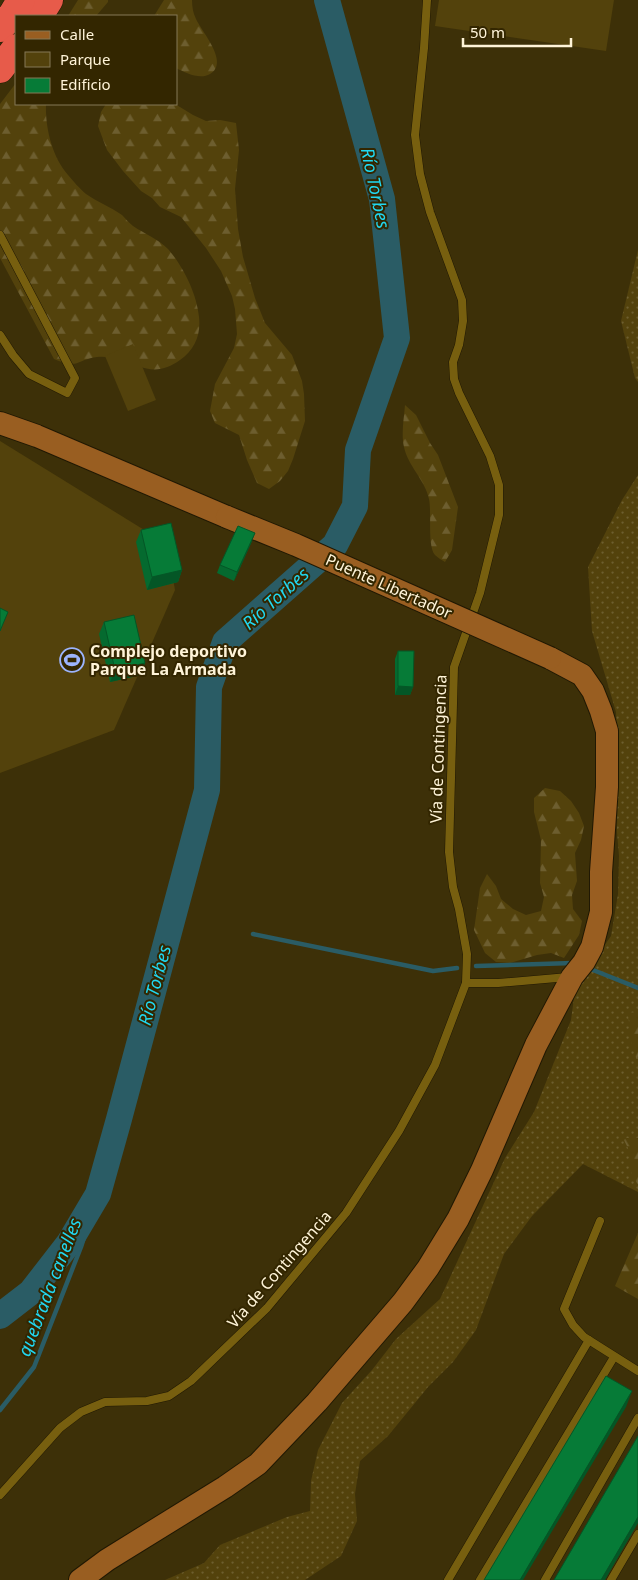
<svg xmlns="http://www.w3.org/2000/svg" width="638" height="1580" font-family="'Noto Sans',sans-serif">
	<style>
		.green { fill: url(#green-dots) }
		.forest { fill: url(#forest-firs) }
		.pitch { fill: #53420c }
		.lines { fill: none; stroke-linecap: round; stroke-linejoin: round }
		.stream { stroke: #2a5c65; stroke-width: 4.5 }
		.river { stroke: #2a5c65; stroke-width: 26 }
		.lane-casing { stroke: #201803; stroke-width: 9 }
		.secondary-casing { stroke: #201803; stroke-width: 24 }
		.highway-casing { stroke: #201803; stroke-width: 29 }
		.lane { stroke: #775f0f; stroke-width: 8 }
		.secondary { stroke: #995e21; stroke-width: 22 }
		.highway { stroke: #e75b4a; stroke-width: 28 }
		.secondary-bridge-casing { stroke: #201803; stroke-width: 24; stroke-linecap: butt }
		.secondary-bridge { stroke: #995e21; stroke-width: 22 }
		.wall { fill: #056a2f }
		.shaded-wall { fill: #045626 }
		.building { fill: #067b37; stroke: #045626 }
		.labels { text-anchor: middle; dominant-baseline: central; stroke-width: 4; stroke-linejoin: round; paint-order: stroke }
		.street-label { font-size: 16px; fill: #fff4d8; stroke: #332600 }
		.poi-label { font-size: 16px; font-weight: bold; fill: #fff4d8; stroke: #332600; text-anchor: start }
		.water-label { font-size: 18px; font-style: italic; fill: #21d7f0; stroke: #332600 }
	</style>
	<defs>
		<pattern id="green-dots" width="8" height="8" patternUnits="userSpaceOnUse" patternTransform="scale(1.25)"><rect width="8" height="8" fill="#53420c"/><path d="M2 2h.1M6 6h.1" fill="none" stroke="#6d5e2f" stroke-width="1.8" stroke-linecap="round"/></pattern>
		<pattern id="forest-firs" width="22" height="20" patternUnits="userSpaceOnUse" patternTransform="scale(1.25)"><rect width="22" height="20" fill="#53420c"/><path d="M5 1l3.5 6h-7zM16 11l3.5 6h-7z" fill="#6d5e2f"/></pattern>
	</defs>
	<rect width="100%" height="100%" fill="#3d3008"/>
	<g class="green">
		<path d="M 638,250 L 638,382 L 635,378 L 621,321 Z"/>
		<path d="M 638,475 L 638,1192 L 583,1164 L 532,1216 L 504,1254 L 476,1330 L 453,1362 L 428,1387 L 388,1436 L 360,1461 L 355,1494 L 357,1521 L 341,1556 L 305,1580 L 165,1580 L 204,1563 L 220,1545 L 287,1517 L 310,1511 L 311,1481 L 318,1450 L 342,1403 L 372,1370 L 396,1339 L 440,1299 L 505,1158 L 534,1112 L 571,1020 L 576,983 L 595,959 L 611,936 L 618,894 L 619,856 L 617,832 L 618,772 L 616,712 L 592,631 L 588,567 L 622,500 Z"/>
	</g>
	<g class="forest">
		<path d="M 78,0 L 108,0 L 108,2 L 96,16 L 68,16 Z"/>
		<path d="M 164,0 L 192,0 C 192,7 193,13 196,19 C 202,32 230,63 210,74 C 200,80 186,73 176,68 L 176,16 L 154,16 Z"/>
		<path d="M 16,83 L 16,104 L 46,104 C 45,127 52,157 68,175 C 73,181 80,189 86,194 C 97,202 111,207 122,215 C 126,219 129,223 133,226 C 145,234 158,239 168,249 C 183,266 197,294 199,317 C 201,334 195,350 180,360 C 166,370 154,372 138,366 C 125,363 111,355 97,357 C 75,360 79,370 54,359 L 0,258 L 0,104 Z"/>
		<path d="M 106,104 L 175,104 L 193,115 L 206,121 L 220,120 L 236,123 L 239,150 L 235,189 L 238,229 L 243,257 L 255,298 L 265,323 L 292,355 L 302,381 L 304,394 L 305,421 L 293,459 L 288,471 L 280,481 L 269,489 L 257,483 L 247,460 L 239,435 L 215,423 L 210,411 L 215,384 L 234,348 L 237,334 L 235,309 L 232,296 L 221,271 L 206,248 L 181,217 L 160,207 L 152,198 L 141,191 L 123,171 L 107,150 L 98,126 L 101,112 Z"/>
		<path d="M 405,405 L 416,415 L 430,443 L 438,455 L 458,507 L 452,550 L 445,562 C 442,560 438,558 435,555 C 427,546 432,513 429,499 C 425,480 408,466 404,447 C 401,434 404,418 405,405 Z"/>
		<path d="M 545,788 L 560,791 L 571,801 L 579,813 L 584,826 L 581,840 L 575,853 L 577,881 L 572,895 L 573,909 L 582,921 L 579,935 L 564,958 L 551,953 L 537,955 L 510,963 L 496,962 L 485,953 L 474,930 L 480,888 L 487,874 L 496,886 L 501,899 L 513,909 L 526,915 L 541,911 L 544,897 L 540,883 L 541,840 L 534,812 L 534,798 Z"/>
		<path d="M 638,1012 L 638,1064 L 631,1042 L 628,1013 Z"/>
		<path d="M 623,1138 L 638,1138 L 638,1185 L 631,1172 L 628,1148 Z"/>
		<path d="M 638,1233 L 638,1299 L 615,1286 Z"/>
	</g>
	<g class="pitch">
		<path d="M 439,0 L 614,0 L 606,51 L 435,26 Z"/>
		<path d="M 133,344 L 156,400 L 128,411 L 105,356 Z"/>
		<path d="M 0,441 L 167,544 L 175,590 L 114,730 L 0,773 Z"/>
	</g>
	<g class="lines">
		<g class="stream">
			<path d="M 253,934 L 433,971 L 457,968"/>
			<path d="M 476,966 L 573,963"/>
			<path d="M 588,968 L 638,988"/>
			<path d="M 0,1410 L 34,1367 L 81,1247 L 98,1194"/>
		</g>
		<path class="river" d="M 0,1316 L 31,1292 L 69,1243 L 98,1194 L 119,1119 L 207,790 L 209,687 L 225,642 L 335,545 L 355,506 L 358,450 L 397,338 L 382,199 L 327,0"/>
		<g class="lane-casing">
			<g id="lane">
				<path d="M 0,235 L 75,378 L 67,393 L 29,374 L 13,355 L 0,335"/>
				<path d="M 466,983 L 498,983 L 568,977"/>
				<path d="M 600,1221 L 564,1309 L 573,1325 L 584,1337 L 638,1371"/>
				<path d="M 0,1495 L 60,1428 L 81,1412 L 105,1402 L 147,1401 L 169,1396 L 191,1381 L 267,1308 L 346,1213 L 399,1131 L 435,1065 L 466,983 L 467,954 L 459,909 L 453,887 L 449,852 L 454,667 L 480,593 L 499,515 L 499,485 L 490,456 L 459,393 L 454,379 L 453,362 L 459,345 L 463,321 L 462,300 L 430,212 L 420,174 L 415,135 L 424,48 L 427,0"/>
				<path d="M 448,1580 L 589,1340"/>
				<path d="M 480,1580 L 614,1357"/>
				<path d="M 545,1580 L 638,1418"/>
				<path d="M 611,1580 L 638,1534"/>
			</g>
		</g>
		<g class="secondary-casing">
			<g id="secondary">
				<path d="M 0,423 L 37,436 L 227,517"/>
				<path d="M 80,1580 L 107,1560 L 225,1487 L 258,1464 L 317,1402 L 403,1302 L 428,1268 L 458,1219 L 482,1170 L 536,1045 L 572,977 L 584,962 L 592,947 L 601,912 L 601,872 L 607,787 L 607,731 L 601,711 L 593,691 L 582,675 L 550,658"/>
			</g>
		</g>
		<g class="highway-casing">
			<g id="highway">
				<path d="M 39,16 L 49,0"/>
				<path d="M 0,28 L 12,15 L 21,0"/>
				<path d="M 0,69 L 16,48"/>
			</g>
		</g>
		<use href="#lane" class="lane"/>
		<use href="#secondary" class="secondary"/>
		<use href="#highway" class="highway"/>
		<g class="secondary-bridge-casing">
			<path id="secondary-bridge" d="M 227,517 L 296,545 L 550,658"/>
		</g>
		<use href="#secondary-bridge" class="secondary-bridge"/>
	</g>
	<g class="wall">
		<path d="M 141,530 L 182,570 L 178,582 L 147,590 L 136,542 Z"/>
		<path d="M 252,541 L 234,581 L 217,573 L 220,565 Z"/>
		<path d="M 104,622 L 145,663 L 141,675 L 110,682 L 99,634 Z"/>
		<path d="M 398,651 L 413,687 L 410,695 L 395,695 L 395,659 Z"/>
	</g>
	<g class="shaded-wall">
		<path d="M 255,533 L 252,541 L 234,581 L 237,572 Z"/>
		<path d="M 182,570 L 178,582 L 147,590 L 152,577 Z"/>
		<path d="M 145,663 L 141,675 L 110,682 L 115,670 Z"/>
		<path d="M 398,686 L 413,687 L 410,695 L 395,695 Z"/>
		<path d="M 632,1391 L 626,1407 L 523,1580 L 520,1580 Z"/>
		<path d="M 638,1517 L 638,1523 L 605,1580 L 601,1580 Z"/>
	</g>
	<g class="building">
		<path d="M 171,523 L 182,570 L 152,577 L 141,530 Z"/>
		<path d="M 238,526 L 255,533 L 237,572 L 220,565 Z"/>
		<path d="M 0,608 L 8,612 L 0,631 Z"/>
		<path d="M 134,615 L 145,663 L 115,670 L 104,622 Z"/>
		<path d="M 398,651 L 414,651 L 413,687 L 398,686 Z"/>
		<path d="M 606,1376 L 632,1391 L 520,1580 L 484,1580 Z"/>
		<path d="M 638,1436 L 638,1517 L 601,1580 L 554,1580 Z"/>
	</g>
	<defs>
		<g id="stadium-ring" transform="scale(1.25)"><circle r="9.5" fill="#332600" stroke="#9cb4fd" stroke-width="1.5"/><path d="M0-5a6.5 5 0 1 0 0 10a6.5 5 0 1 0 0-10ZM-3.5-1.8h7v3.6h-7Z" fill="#9cb4fd"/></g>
	</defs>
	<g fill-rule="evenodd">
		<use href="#stadium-ring" x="72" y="660"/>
	</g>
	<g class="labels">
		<g class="street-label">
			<text transform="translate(389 586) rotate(24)">Puente Libertador</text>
			<text transform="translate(438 749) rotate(-88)">Vía de Contingencia</text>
			<text transform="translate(279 1269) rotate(-49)">Vía de Contingencia</text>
		</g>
		<g class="poi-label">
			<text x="90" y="651">Complejo deportivo<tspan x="90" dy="18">Parque La Armada</tspan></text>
		</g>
		<g class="water-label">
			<text transform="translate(376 188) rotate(78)">Río Torbes</text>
			<text transform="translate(275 598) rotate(-42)">Río Torbes</text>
			<text transform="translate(154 985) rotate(-75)">Río Torbes</text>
			<text transform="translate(49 1287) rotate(-69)">quebrada canelles</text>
		</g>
	</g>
	<rect x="15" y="15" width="162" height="90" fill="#332600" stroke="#857856"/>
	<rect x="25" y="31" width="25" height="8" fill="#995e21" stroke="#857856"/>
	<text x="60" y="40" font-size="15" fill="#fff4d8">Calle</text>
	<rect x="25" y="52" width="25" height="15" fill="#53420c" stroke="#857856"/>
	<text x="60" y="65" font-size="15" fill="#fff4d8">Parque</text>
	<rect x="25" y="78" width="25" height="15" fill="#067b37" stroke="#857856"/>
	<text x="60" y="90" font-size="15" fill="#fff4d8">Edificio</text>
	<path d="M463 38v8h108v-8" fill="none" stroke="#fff4d8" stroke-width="2.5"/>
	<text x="470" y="38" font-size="15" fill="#fff4d8" stroke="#332600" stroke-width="4" paint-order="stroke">50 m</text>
</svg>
